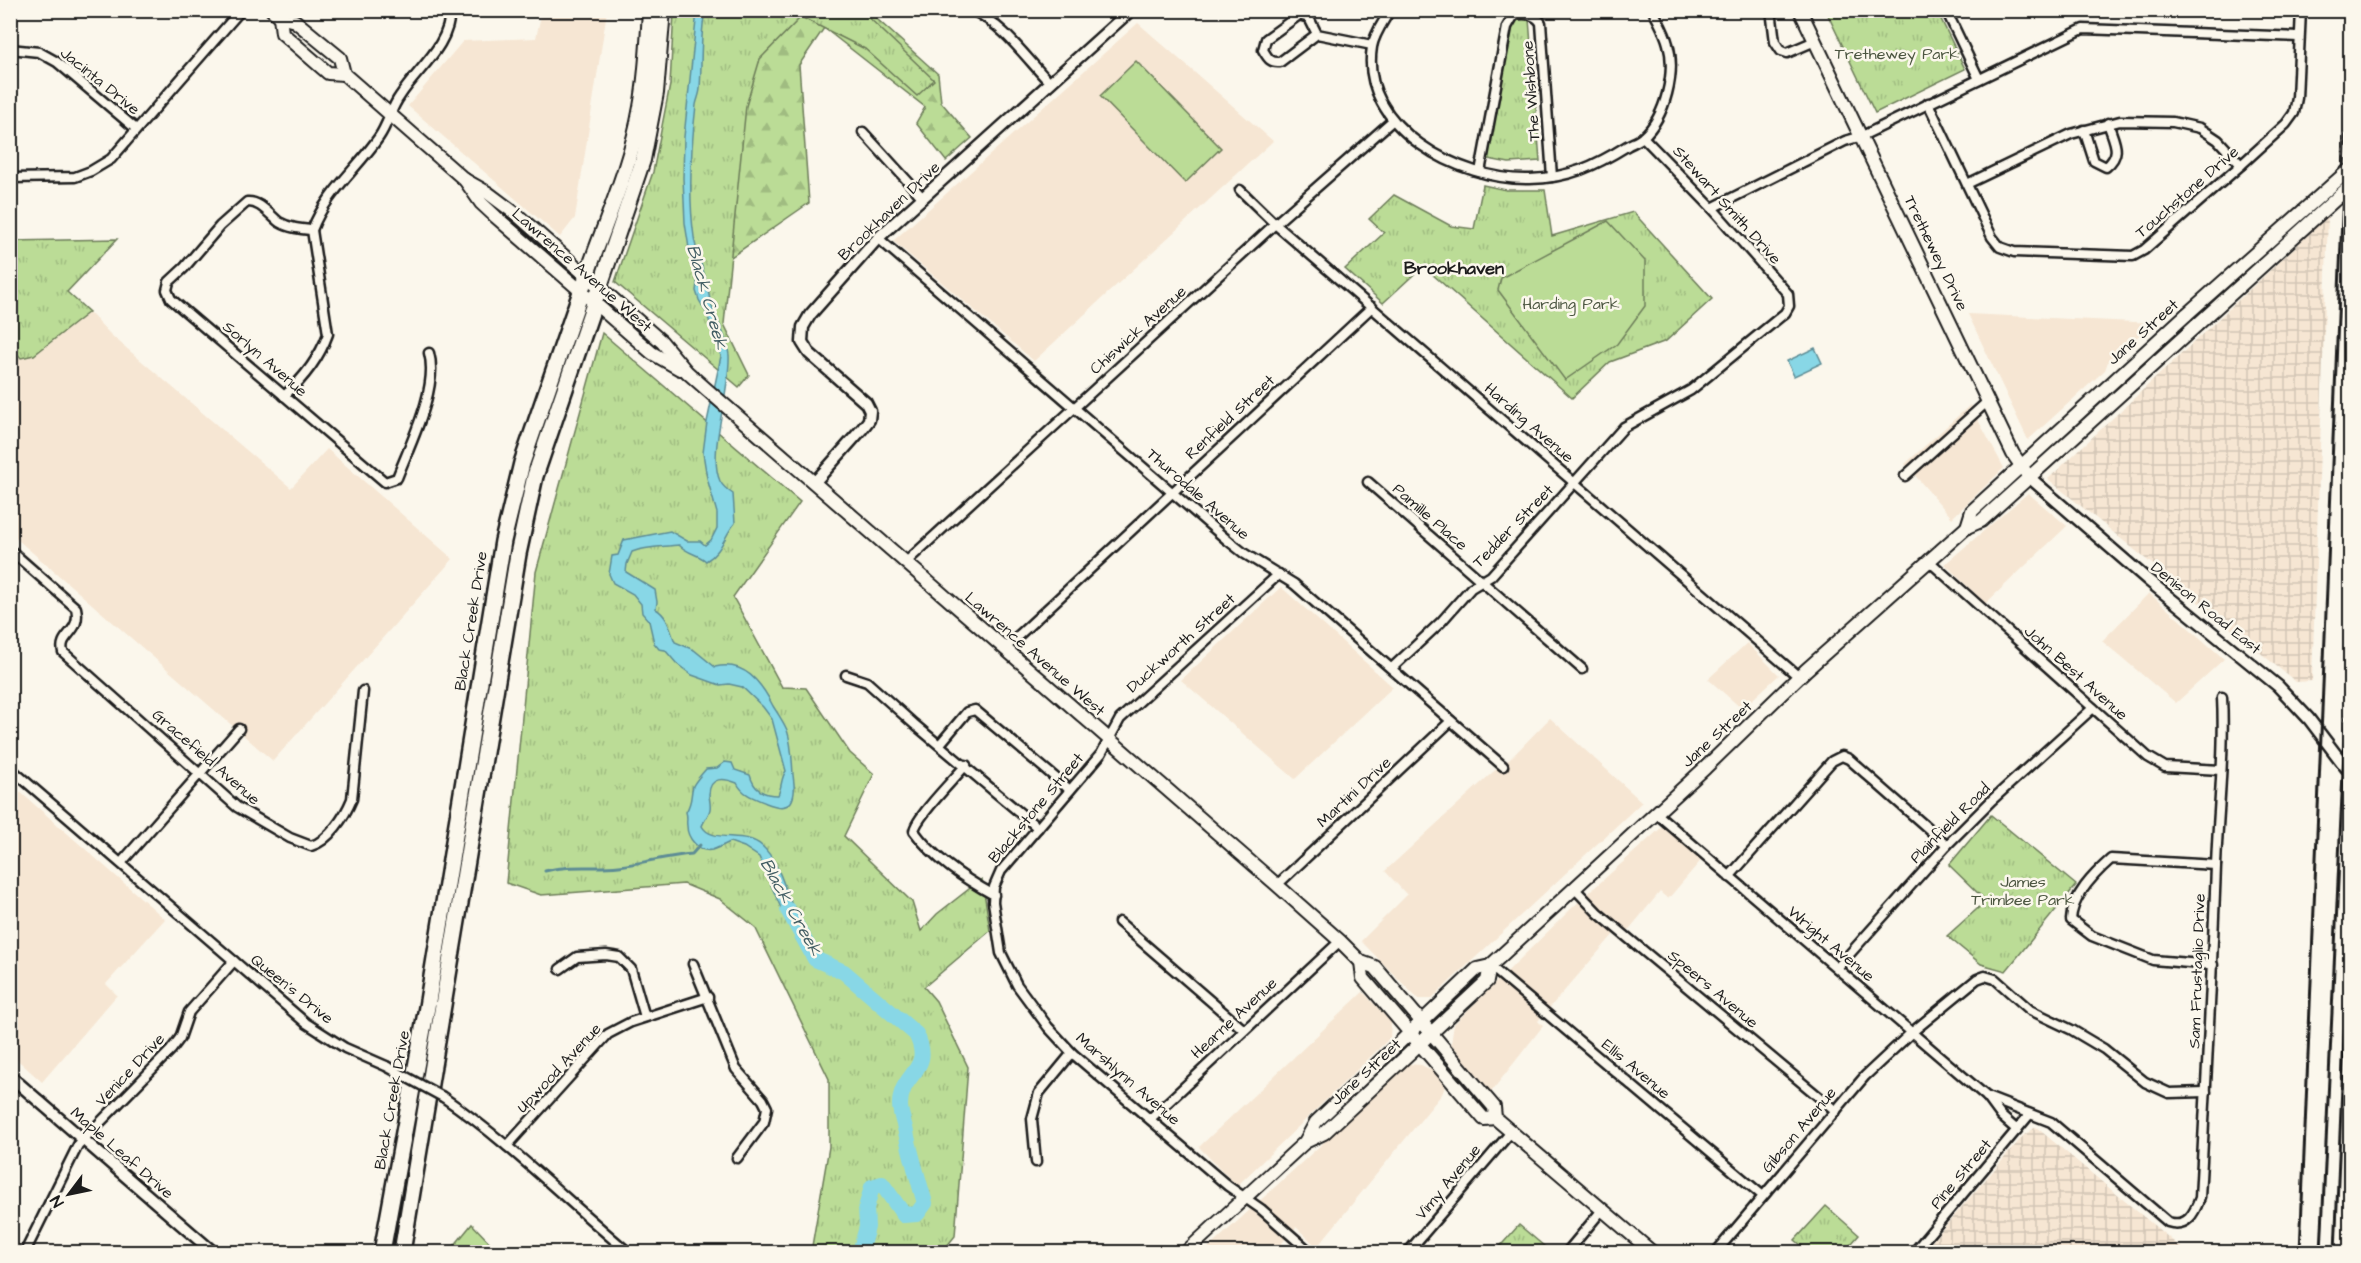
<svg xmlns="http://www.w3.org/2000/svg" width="2361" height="1263" font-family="'Architects Daughter',sans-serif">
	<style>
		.built { fill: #f6e6d3 }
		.industrial { fill: url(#industrial-grid) }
		.forest { fill: url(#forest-firs); stroke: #6c7c59; stroke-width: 1.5 }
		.park { fill: url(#park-tufts); stroke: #6c7c59; stroke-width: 1.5 }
		.pitch { fill: #bbdc96; stroke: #6c7c59; stroke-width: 1.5 }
		.water { fill: #88d7e6; stroke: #5d8c95; stroke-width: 1.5 }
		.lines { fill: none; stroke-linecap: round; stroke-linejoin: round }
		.stream { stroke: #5d8c95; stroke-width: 3 }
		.river { stroke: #88d7e6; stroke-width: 16 }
		.minor-casing { stroke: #1c1c1c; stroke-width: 13 }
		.tertiary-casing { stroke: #1c1c1c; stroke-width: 15 }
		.secondary-casing { stroke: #1c1c1c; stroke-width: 16 }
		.primary-casing { stroke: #1c1c1c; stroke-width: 18 }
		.motorway-casing { stroke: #1c1c1c; stroke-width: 20 }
		.minor { stroke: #fbf7ec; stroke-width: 8 }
		.tertiary { stroke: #fbf7ec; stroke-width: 10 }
		.secondary { stroke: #fbf7ec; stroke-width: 12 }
		.primary { stroke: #fbf7ec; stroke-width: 14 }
		.motorway { stroke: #fbf7ec; stroke-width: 15 }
		.rail { stroke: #1c1c1c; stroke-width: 3 }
		.minor-bridge-casing { stroke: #1c1c1c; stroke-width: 13; stroke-linecap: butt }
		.secondary-bridge-casing { stroke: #1c1c1c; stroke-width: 16; stroke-linecap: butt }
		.minor-bridge { stroke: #fbf7ec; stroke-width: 8 }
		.secondary-bridge { stroke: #fbf7ec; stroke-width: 12 }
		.labels { text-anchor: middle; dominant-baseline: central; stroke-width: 5; stroke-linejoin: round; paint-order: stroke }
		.park-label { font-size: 16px; fill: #4c5641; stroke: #fbf7ec }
		.street-label { font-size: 16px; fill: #1c1c1c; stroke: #fbf7ec }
		.neighbourhood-label { font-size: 18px; font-weight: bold; fill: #1c1c1c; stroke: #fbf7ec }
		.water-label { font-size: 18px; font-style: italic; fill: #425d63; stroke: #fbf7ec }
	</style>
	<defs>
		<pattern id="industrial-grid" width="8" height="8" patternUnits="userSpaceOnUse" patternTransform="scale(1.5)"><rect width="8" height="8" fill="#f6e6d3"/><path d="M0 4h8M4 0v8" fill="none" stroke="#d2c5b5"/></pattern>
		<pattern id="forest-firs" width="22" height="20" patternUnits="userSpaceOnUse" patternTransform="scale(1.5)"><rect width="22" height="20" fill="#bbdc96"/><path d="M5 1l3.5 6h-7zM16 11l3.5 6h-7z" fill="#a0bc81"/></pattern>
		<pattern id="park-tufts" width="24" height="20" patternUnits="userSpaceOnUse" patternTransform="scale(1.5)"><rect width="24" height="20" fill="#bbdc96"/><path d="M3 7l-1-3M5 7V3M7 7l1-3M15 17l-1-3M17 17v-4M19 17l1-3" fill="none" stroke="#a0bc81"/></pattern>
	</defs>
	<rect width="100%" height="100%" fill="#fbf7ec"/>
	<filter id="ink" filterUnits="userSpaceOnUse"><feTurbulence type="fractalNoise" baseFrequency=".0167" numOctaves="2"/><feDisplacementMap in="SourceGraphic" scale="12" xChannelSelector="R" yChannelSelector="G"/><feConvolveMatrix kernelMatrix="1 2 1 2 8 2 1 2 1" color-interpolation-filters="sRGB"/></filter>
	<g filter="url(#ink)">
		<g class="built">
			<path d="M 542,11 L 607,11 L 575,218 L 560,237 L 408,106 L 463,41 L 536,38 Z"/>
			<path d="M 1138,23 L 1273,141 L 1034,361 L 893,241 Z"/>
			<path d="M 89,312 L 111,335 L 291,488 L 327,449 L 453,559 L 273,761 L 11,534 L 10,347 L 21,358 L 34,355 Z"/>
			<path d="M 1968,314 L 2155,323 L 2109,359 L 2105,370 L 2028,440 Z"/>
			<path d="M 1970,405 L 2004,468 L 1952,518 L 1905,464 Z"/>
			<path d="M 2028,493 L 2067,526 L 1985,604 L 1945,564 Z"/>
			<path d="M 1281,587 L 1393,687 L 1295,779 L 1181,680 Z"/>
			<path d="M 2149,593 L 2224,659 L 2176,703 L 2102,641 Z"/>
			<path d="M 1747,643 L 1779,675 L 1742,709 L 1708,679 Z"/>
			<path d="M 1550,718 L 1642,802 L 1431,999 L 1418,999 L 1361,941 L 1407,895 L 1385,871 L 1493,772 L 1510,759 Z"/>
			<path d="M 11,784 L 165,919 L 106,984 L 117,995 L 42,1082 L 11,1054 Z"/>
			<path d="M 1671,819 L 1709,851 L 1668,899 L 1660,892 L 1621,939 L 1614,934 L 1538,1021 L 1543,1026 L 1491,1092 L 1451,1044 L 1454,1024 L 1573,907 Z"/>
			<path d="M 1363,992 L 1391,1022 L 1390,1038 L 1237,1186 L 1199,1147 Z"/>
			<path d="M 1409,1064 L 1421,1065 L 1434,1071 L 1446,1084 L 1442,1094 L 1317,1247 L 1296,1227 L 1274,1252 L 1204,1252 Z"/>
		</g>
		<g class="industrial">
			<path d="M 2328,216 L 2312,681 L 2296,682 L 2048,479 Z"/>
			<path d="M 2036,1127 L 2186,1252 L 1923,1252 L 2024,1135 Z"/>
		</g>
		<path class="forest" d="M 733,11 L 868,11 L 938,74 L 941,102 L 972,138 L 946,161 L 916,123 L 925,107 L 824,28 L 799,65 L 809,203 L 728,259 Z"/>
		<g class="park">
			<path d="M 674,11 L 862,11 L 934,80 L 917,96 L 865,49 L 801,17 L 760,59 L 746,106 L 724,324 L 749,375 L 739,387 L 615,282 L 653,172 L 670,85 Z"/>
			<path d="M 1826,11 L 1937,11 L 1965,69 L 1875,113 Z"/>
			<path d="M 1519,15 L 1529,19 L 1540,161 L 1509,163 L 1483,158 L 1512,24 Z"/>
			<path d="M 1483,185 L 1506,190 L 1545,190 L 1552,236 L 1633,212 L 1712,299 L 1666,341 L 1610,362 L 1572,398 L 1423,266 L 1383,303 L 1345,269 L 1384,233 L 1369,219 L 1394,195 L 1451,226 L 1474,229 Z"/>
			<path d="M 117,239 L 67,292 L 89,312 L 34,355 L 21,358 L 11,347 L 11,241 Z"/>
			<path d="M 602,333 L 800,502 L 733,597 L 782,687 L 806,688 L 850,753 L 874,774 L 844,836 L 912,902 L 921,931 L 937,914 L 982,879 L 990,931 L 924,987 L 936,1001 L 968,1067 L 955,1236 L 942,1252 L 811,1252 L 829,1147 L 829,1079 L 755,927 L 720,899 L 684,884 L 541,895 L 506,883 L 536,572 Z"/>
			<path d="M 1991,815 L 2076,885 L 2006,971 L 1981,964 L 1947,936 L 1986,901 L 1949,865 Z"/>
			<path d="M 1826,1206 L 1859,1235 L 1844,1252 L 1809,1252 L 1795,1240 Z"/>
			<path d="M 1519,1225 L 1551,1252 L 1495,1252 Z"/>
		</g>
		<g class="pitch">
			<path d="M 1136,61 L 1221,148 L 1185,183 L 1100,96 Z"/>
			<path d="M 1608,221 L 1645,261 L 1645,306 L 1617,344 L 1565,380 L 1498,290 L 1501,278 Z"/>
			<path d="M 472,1224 L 493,1246 L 488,1252 L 449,1252 Z"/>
		</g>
		<g class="water">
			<path d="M 697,11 L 705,11 C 700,36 702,62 700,88 C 700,94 697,99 696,105 C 691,148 688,195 694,237 C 696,252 703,267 706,281 C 708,289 709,296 711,304 C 717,321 727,336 729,355 C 731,390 707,453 720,481 C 723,487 727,490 733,494 L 735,523 C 724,536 722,552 706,561 C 698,554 688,554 679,545 C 662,547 647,546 632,552 L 627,564 L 626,572 L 655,590 L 657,602 L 656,609 C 668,616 670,630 675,642 L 694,650 L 715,667 C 744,660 761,682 773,706 C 778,714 783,721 787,730 C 792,744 792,760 793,775 C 794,783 796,794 791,802 C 785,810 774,806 766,803 C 754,798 743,795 737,783 C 724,778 710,776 709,794 C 709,799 711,804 710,809 C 709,815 704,820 702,826 C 711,844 745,830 762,846 C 778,860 784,887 792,905 C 794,913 800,919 804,926 L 794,932 L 787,922 L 759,857 L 744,847 L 730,842 C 724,845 718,848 712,850 C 699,853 687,838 687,826 C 686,820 688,818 686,812 C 693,800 690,796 693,786 C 696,780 702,774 706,769 L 717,768 L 725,762 L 732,763 L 735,770 L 750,775 C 754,790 763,795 778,795 C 782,787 781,777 786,771 L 772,719 L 763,707 L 742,687 L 729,684 L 720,685 L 692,675 L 677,664 L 665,650 L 659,649 L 654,643 L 649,621 L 642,613 L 641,604 L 633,594 L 613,583 L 609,574 L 612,556 L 618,555 L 624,540 L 670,531 L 687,541 L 700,541 L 705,545 L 711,540 L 717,528 L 717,513 L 707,478 L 703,453 L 707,422 L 721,356 L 707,314 L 699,300 L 696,291 L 698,276 L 695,268 L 692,267 L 685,223 L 683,178 L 684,137 Z"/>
			<path d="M 1815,348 L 1822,363 L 1794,376 L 1787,361 Z"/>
		</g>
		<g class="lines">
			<path class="stream" d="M 545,871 C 570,864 594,869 619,866 C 644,863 667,856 692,854 L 700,845"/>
			<path class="river" d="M 788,910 L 815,959 L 844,972 L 916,1034 C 935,1071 900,1072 900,1105 C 900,1113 904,1123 906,1132 C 911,1156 918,1179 925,1203 L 917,1214 L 904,1215 L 882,1184 L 872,1187 L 866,1208 L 867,1227 L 860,1252"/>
			<g class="minor-casing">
				<g id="minor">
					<path d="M 972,10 C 1004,25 1026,58 1050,83"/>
					<path d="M 1390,10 C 1384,21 1374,34 1372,47 C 1359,128 1460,181 1530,179 C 1569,178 1595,166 1627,146 C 1632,143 1639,141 1643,137 C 1666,116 1676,72 1668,44 C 1665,32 1658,21 1653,10"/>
					<path d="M 1771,10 L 1775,42 L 1781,51 L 1787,53 L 1815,41"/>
					<path d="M 1946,10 L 1979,79"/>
					<path d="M 1317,34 L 1309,18 L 1299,15 L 1266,39 L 1263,50 C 1268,58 1270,63 1280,62 L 1317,34 L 1372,45"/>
					<path d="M 10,49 L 39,52 L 57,62 L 136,129"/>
					<path d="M 1928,103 L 1992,237 L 2000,247 L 2014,252 L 2133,256 L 2144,250 L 2241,165 L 2286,124 L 2294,113 L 2297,98 L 2301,10"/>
					<path d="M 2084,130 L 2094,161 L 2106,167 C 2123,153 2114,142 2108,123"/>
					<path d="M 863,132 L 922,197"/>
					<path d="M 1480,172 L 1507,27 L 1514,15 C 1524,13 1536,14 1541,23 L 1552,177"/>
					<path d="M 10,178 L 75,177 L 91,171 L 111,159 L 241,10"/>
					<path d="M 1967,184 L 2071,134 L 2120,121 L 2173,122 L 2200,128 L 2218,140 L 2241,165"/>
					<path d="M 1240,190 L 1275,224 L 1799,677"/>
					<path d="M 1712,208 L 1845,141 L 1862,136 L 2083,29 L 2299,37"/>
					<path d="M 312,230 C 301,229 289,228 279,222 C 269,214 260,201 247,202 L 220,226 L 184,268 L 169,282 L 167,290 L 171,299 L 385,482 L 397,478 C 410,444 439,388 429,353"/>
					<path d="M 878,238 L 1226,539 L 1245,554 L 1294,584 L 1503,766"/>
					<path d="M 284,396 C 303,379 319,359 328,334 L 312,230 C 326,193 357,169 379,137 C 388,124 391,108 400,96 C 418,68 450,46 450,10"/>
					<path d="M 1905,476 L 1988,401"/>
					<path d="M 1368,482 L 1582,669"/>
					<path d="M 10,550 L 76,608 C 82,633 58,634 63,652 L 237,807 L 290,838 L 311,846 C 329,841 345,816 352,799 L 363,691"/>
					<path d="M 1929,561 L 2148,757 L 2165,767 L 2221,770"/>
					<path d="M 905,563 L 1275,224 L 1392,121"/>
					<path d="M 1279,574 L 1120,719 L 1101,754 L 1001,871 L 994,887 L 993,902 L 1001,953 L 1017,985 L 1048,1027 L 1072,1053 L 1228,1186 L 1261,1209 L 1310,1252"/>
					<path d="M 1004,649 L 1372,307"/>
					<path d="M 1392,668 L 1441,622 L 1471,588 L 1491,576 L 1624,427 L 1691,390 L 1785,313 L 1789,306 L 1788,294 L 1712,208 L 1643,137"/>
					<path d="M 846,675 L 867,682 L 914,724 L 1038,828"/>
					<path d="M 940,744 L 967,712 L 975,710 L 1070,790"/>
					<path d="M 966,765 C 955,778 916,817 914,831 C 934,859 965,879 994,895"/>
					<path d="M 10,768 L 306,1023 L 345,1048 L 386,1066"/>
					<path d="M 1656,813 L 1987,1097 L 2001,1116 L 2017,1130"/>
					<path d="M 121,863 L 239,729"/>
					<path d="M 1729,877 L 1832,761 L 1842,756 L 1849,759 L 1947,845"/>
					<path d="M 1277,885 L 1451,721"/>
					<path d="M 1574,888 L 1598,913 L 1836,1111"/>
					<path d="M 1119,922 L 1244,1030"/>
					<path d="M 693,964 L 736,1069 L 763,1100 L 767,1108 L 764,1122 L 737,1158"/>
					<path d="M 2213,965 L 2153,960 L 2092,936 L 2071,920 C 2072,896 2094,874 2111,859 L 2216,865"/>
					<path d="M 1490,966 L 1763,1196"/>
					<path d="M 1837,968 L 1947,845 L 1992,800 L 2093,708"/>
					<path d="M 560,969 L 577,957 L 606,955 L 619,957 L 631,969 L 645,1017"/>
					<path d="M 443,1097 C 510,1143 566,1200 628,1252"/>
					<path d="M 1987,1097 L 2051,1122 L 2168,1222 C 2187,1228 2194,1214 2200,1198 C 2206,1087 2212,977 2216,866 C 2218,810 2225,753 2222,697"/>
					<path d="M 1150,1119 L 1340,941"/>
					<path d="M 507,1146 L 608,1034 L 631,1022 L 708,997"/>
					<path d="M 1036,1162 L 1032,1119 L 1039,1093 L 1072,1053"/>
					<path d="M 25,1252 L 78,1145 L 171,1050 L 180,1038 L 189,1012 L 234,961"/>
					<path d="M 1408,1252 L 1511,1132"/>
					<path d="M 1567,1252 L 1602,1210"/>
					<path d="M 1716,1252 L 1865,1076 L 1911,1033 L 1977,979 L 1985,976 L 1995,979 L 2030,1010 L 2072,1030 L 2104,1049 L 2145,1082 L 2169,1093 L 2206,1092"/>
					<path d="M 1914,1252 L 2030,1114"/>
				</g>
			</g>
			<g class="tertiary-casing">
				<g id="tertiary">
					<path d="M 2029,477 L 2149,581 L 2278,686 L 2309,719 L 2350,773"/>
					<path d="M 814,483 L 862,429 L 869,420 L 870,411 L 866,403 L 809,353 L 802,342 L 803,327 L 810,315 L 878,238 L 1131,10"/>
					<path d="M 10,1076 L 213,1252"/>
				</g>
			</g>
			<g class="secondary-casing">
				<g id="secondary">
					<path d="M 272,10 L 280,17 L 295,21 L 340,58 L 344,74 L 465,180 L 481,203 L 496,217 L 652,353 L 680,369"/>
					<path d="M 1800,10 L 2013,454 L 2029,477"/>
					<path d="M 280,17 L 282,33 L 328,73 L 344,74"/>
					<path d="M 465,180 L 488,193 L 516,214 L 662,342 L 687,372 L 705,388 L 1277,885 L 1340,941 L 1361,962 L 1375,967 L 1494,1107 L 1495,1118"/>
					<path d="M 1967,527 L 1972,511 L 2187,314"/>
					<path d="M 1361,962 L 1363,978 L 1484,1119 L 1495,1118 L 1652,1252"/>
					<path d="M 1305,1142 L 1324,1133 L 1487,981 L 1490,966"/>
					<path d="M 1186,1252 L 1305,1142 L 1316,1122 L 1477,969 L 1490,966 L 1705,768 L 1806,670 L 1967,527 L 1981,521 L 2197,325"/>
				</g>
			</g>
			<g class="primary-casing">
				<g id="primary">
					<path d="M 581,292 C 601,231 630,171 641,107 C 647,75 648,43 650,10"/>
					<path d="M 594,304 L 643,160 L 656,93 L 663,10"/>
				</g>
			</g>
			<g class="motorway-casing">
				<g id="motorway">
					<path d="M 382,1252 L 427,1007 L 503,541 L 522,463 L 581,292"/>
					<path d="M 402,1252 L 518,554 L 535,476 L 594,304"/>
				</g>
			</g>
			<use href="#minor" class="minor"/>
			<use href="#tertiary" class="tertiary"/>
			<use href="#secondary" class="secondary"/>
			<use href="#primary" class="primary"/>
			<use href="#motorway" class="motorway"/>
			<g class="rail">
				<path d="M 2300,1252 L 2350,21"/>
				<path d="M 2321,1252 L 2350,620"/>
				<path d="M 2335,1252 L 2350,896"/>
			</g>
			<g class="minor-bridge-casing">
				<path id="minor-bridge" d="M 386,1066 L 443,1097"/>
			</g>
			<g class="secondary-bridge-casing">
				<g id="secondary-bridge">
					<path d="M 2187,314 L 2350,169"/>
					<path d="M 2197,325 L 2350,186"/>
				</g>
			</g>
			<use href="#minor-bridge" class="minor-bridge"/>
			<use href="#secondary-bridge" class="secondary-bridge"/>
		</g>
	</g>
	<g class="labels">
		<g class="park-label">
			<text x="1897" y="54">Trethewey Park</text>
			<text x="1571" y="304">Harding Park</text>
			<text x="2023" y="882">James<tspan x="2023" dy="18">Trimbee Park</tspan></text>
		</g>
		<g class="street-label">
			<text transform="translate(100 81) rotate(39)">Jacinta Drive</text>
			<text transform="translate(1531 91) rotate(-94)">The Wishbone</text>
			<text transform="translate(2187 192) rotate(-41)">Touchstone Drive</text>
			<text transform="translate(1727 205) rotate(48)">Stewart Smith Drive</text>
			<text transform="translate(889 211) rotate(-44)">Brookhaven Drive</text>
			<text transform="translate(1936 253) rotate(64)">Trethewey Drive</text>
			<text transform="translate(582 270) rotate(41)">Lawrence Avenue West</text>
			<text transform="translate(1138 330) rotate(-42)">Chiswick Avenue</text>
			<text transform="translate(2143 332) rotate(-42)">Jane Street</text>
			<text transform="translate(265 359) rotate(41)">Sorlyn Avenue</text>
			<text transform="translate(1230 417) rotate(-43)">Renfield Street</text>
			<text transform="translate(1529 423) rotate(41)">Harding Avenue</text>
			<text transform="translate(1198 494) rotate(41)">Thurodale Avenue</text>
			<text transform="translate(1430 517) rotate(41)">Pamille Place</text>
			<text transform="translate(1513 526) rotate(-46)">Tedder Street</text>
			<text transform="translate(2206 608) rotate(39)">Denison Road East</text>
			<text transform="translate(471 621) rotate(-81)">Black Creek Drive</text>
			<text transform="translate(1181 643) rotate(-42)">Duckworth Street</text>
			<text transform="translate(1035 654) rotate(41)">Lawrence Avenue West</text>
			<text transform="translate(2076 673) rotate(42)">John Best Avenue</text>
			<text transform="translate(1717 734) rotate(-43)">Jane Street</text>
			<text transform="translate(206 757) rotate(41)">Gracefield Avenue</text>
			<text transform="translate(1354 792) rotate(-43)">Martini Drive</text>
			<text transform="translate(1036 808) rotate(-50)">Blackstone Street</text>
			<text transform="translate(1950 823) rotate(-45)">Plainfield Road</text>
			<text transform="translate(1831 944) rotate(40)">Wright Avenue</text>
			<text transform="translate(2197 971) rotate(-88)">Sam Frustaglio Drive</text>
			<text transform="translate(292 989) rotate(39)">Queen's Drive</text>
			<text transform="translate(1713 989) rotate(40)">Speers Avenue</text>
			<text transform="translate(1234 1018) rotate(-43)">Hearne Avenue</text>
			<text transform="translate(559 1068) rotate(-47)">Upwood Avenue</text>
			<text transform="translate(1636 1069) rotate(40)">Ellis Avenue</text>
			<text transform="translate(130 1070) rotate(-47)">Venice Drive</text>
			<text transform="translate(1366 1072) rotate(-43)">Jane Street</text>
			<text transform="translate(1128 1079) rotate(41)">Marshlynn Avenue</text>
			<text transform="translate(392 1100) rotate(-80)">Black Creek Drive</text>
			<text transform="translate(1799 1130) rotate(-50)">Gibson Avenue</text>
			<text transform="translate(122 1153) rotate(41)">Maple Leaf Drive</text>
			<text transform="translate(1961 1174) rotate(-50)">Pine Street</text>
			<text transform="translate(1448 1182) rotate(-50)">Vimy Avenue</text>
		</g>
		<g class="neighbourhood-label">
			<text x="1454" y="268">Brookhaven</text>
		</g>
		<g class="water-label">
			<text transform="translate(707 297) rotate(74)">Black Creek</text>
			<text transform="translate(791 907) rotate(61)">Black Creek</text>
		</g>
	</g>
	<rect width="2361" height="1263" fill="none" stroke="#fbf7ec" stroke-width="36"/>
	<rect x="18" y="18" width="2325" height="1227" fill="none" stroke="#1c1c1c" stroke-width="2" filter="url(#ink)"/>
	<g transform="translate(69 1194) rotate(238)" stroke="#fbf7ec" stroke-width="4.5" paint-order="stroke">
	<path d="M0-4.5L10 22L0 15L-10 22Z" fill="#1c1c1c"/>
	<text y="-9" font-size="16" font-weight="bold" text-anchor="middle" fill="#1c1c1c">N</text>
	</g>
</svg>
